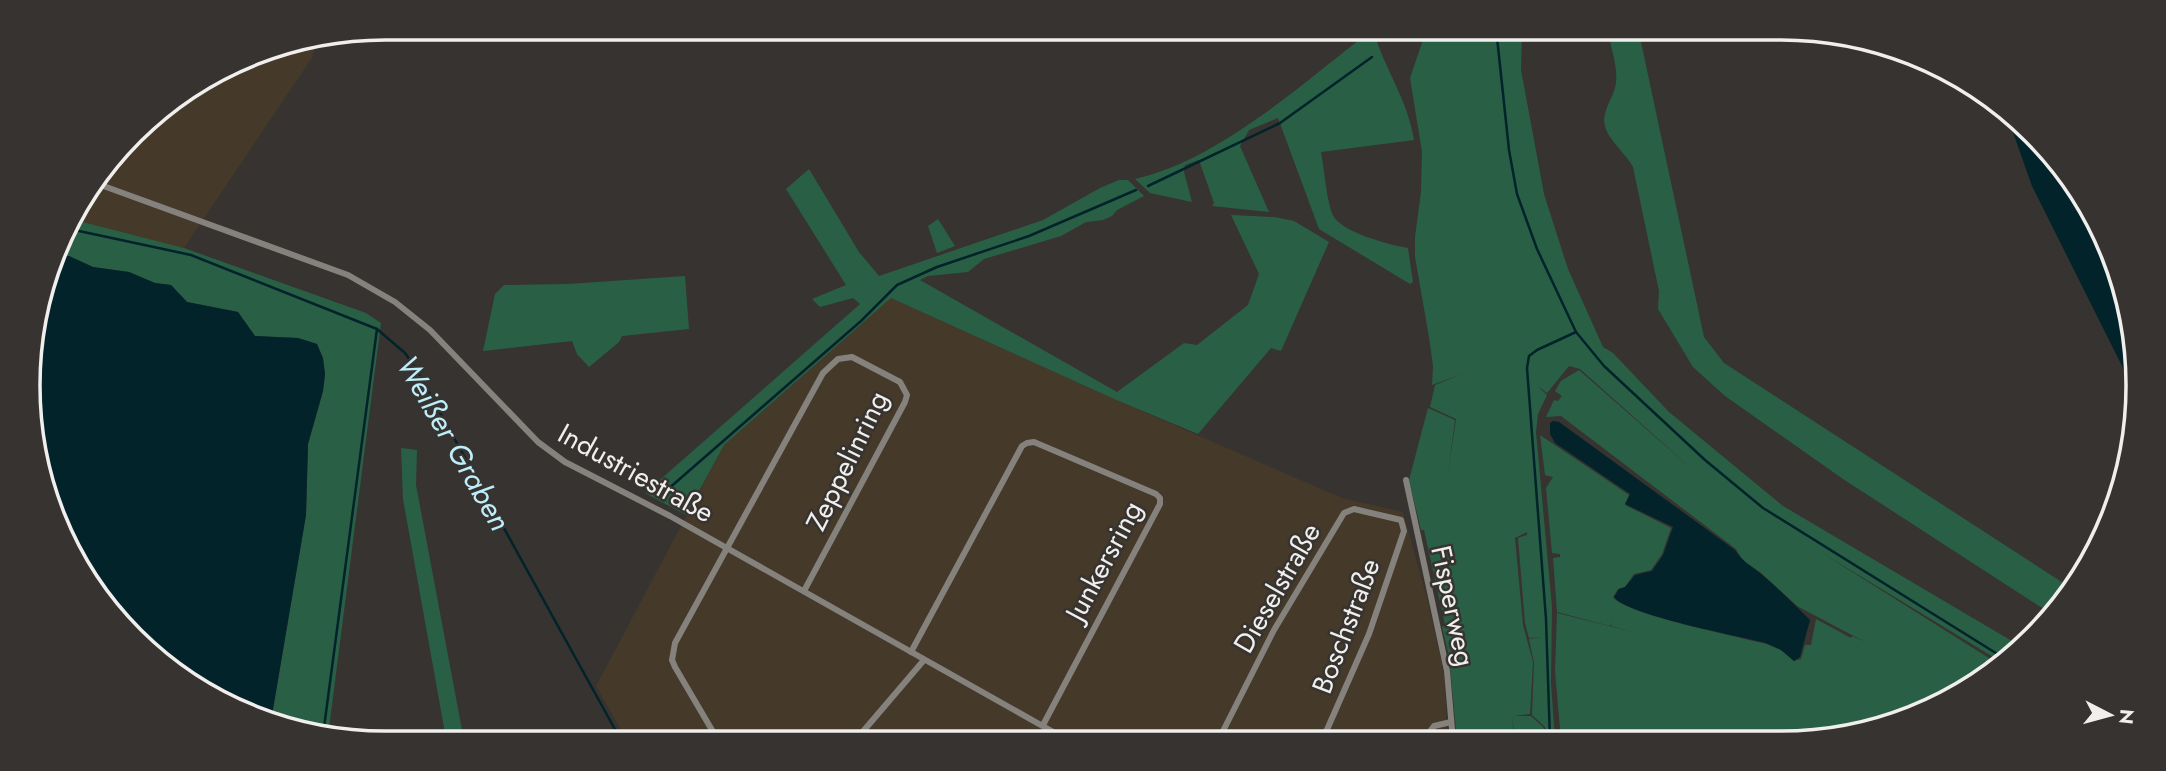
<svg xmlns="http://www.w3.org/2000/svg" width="2166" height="771" font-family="Jost,sans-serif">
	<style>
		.commercial { fill: #45392a }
		.green { fill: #296045 }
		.water { fill: #03232b }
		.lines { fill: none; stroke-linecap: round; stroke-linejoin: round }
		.stream { stroke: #03232b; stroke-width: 2.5 }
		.minor { stroke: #85827e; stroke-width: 6 }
		.labels { text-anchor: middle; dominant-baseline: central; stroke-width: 5; stroke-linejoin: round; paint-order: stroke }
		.street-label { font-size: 28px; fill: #f0efed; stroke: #363330 }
		.water-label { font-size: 30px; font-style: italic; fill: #bfeefb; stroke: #363330 }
		.rim { fill: none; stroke: #f0efed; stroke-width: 3.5 }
	</style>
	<rect width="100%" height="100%" fill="#363330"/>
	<g class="commercial">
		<path d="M 317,42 L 312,58 L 184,248 L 71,219 L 149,117 L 249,55 Z"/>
		<path d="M 891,298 L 1114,399 L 1342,498 L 1403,512 L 1427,598 L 1440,654 L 1444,674 L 1448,741 L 628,742 L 596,686 L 724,445 Z"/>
	</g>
	<g class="green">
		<path d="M 1427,28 L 1522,28 L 1521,70 L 1544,194 L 1568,269 L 1603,347 L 1613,353 L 1669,412 L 1783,506 L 2022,647 L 2003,663 L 1819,551 L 2000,665 L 1938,706 L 1867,728 L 1865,726 L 1863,729 L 1828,740 L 1561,740 L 1555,671 L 1557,613 L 1637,633 L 1611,626 L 1612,622 L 1610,626 L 1557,612 L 1553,558 L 1560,557 L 1560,554 L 1552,553 L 1546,488 L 1553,477 L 1545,475 L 1540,435 L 1629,495 L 1625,505 L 1671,528 L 1662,554 L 1651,570 L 1634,574 L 1625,587 L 1618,589 L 1613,597 C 1624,614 1740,637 1766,644 L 1781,650 L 1794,661 L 1801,659 L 1805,645 L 1811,645 L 1816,619 L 1851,638 L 1852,636 L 1865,642 L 1797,606 L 1760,572 L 1743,561 L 1736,549 L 1561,416 L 1546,417 L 1554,400 L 1558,401 L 1562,396 L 1555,391 L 1561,381 L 1579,370 L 1701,477 L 1580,369 L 1569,366 L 1547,393 L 1538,386 L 1547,395 L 1538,414 L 1536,432 L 1552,607 L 1551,683 L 1555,740 L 1547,740 L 1545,727 L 1532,715 L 1534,663 L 1529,639 L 1542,637 L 1529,638 L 1525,623 L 1518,538 L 1527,535 L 1527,532 L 1515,538 L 1523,625 L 1533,662 L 1530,714 L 1513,716 L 1531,716 L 1544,728 L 1545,740 L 1515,741 L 1512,715 L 1514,741 L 1457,741 L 1449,656 L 1442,627 L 1445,625 L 1424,530 L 1421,530 L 1409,480 L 1428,408 L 1455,420 L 1448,474 L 1456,419 L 1430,407 L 1435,385 L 1462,374 L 1432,385 L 1433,366 L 1429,337 L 1415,257 L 1415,237 L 1421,192 L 1422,152 L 1410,78 Z"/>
		<path d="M 1607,28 L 1638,28 L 1704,337 L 1724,363 L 2071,588 L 2050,613 L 1843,479 L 1725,396 L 1693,367 L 1658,309 L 1659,291 L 1633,167 C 1626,154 1607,138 1605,126 C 1601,111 1614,98 1616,83 C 1618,66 1610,45 1607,28 Z"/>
		<path d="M 1373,29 C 1384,69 1407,97 1414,140 L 1321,152 C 1324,167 1327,206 1334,217 C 1344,233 1390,245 1408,248 L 1413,282 L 1410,284 L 1319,229 L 1278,118 L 1249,130 L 1240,146 L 1269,212 L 1212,206 L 1214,203 L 1199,160 L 1185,165 L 1184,172 L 1192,202 L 1150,193 L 1135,179 C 1220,160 1305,81 1373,29 Z"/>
		<path d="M 809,169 L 859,252 L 879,276 L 1043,220 L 1100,188 L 1119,180 L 1128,180 L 1144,196 L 1117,210 L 1112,216 L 1103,220 L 1086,222 L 1061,236 L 984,259 L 968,272 L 928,276 L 920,280 L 1117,392 L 1184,343 L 1197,345 L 1248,305 L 1259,274 L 1231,215 L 1274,217 L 1294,221 L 1329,242 L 1281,351 L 1271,348 L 1198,434 L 1114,399 L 891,298 L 724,445 L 686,515 L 645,493 L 860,304 L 853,298 L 820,307 L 812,299 L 846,285 L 786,189 Z"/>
		<path d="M 71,219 L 184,248 L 366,313 L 381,323 L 328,736 L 293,731 L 271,721 L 306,515 L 308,444 L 323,391 L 325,374 L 323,359 L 317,344 L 298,338 L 255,336 L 238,312 L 187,302 L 171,285 L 155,283 L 129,272 L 93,267 L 69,256 L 56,256 L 65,227 Z"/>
		<path d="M 938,219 L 955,246 L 937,253 L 928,226 Z"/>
		<path d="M 685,276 L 689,329 L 622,336 L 619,342 L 589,367 L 577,354 L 572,341 L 483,351 L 495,294 L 504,285 L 568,284 Z"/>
		<path d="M 401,448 L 417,450 L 416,485 L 462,730 L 445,733 L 403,499 Z"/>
	</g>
	<g class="water">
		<path d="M 2005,110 L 2066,179 L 2114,278 L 2135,338 L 2132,386 L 2032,186 Z"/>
		<path d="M 56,256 L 69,256 L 93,267 L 129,272 L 155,283 L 171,285 L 187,302 L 238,312 L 255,336 L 298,338 L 317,344 L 323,358 L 325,374 L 323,391 L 308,444 L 306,515 L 271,721 L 187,683 L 88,584 L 40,478 L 31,339 Z"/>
		<path d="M 1553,421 L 1559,422 L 1735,550 C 1742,561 1750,565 1760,573 C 1777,587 1794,604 1810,620 L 1800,657 L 1794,661 L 1781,650 L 1766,643 C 1739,636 1626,615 1614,597 L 1619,589 L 1625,587 L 1635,575 L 1652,571 L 1663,555 L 1673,527 L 1625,504 L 1630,494 L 1555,443 L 1550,434 L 1550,423 Z"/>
	</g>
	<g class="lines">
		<g class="stream">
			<path d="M 1474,28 L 1496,40"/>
			<path d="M 1496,28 L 1509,150 L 1517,194 L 1537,249 L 1576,332 L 1604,366 L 1705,460 L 1763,508 L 2007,660"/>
			<path d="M 1148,186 L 1280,123 L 1372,57"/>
			<path d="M 65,228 L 191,255 L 377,329 L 405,353 L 416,369 L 622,742"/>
			<path d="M 659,497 L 861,321 L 897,285 L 937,267 L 1029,236 L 1136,190"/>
			<path d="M 323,735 L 377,329"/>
			<path d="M 1550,740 L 1546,619 L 1527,368 L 1529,356 L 1537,350 L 1576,332"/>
		</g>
		<g class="minor">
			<path d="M 98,184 L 348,275 L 395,302 L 430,330 L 538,442 L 565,462 L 670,516 L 1071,742"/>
			<path d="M 1406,480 L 1447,671 L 1453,741"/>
			<path d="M 911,652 L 1022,446 L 1027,443 L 1034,442 L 1156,494 L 1160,498 L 1160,504 L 1043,725"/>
			<path d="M 1218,741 L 1274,630 L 1344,513 L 1354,509 L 1401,520 L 1404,531 L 1369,634 L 1322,741"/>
			<path d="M 1423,741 L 1434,726 L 1451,722"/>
			<path d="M 719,742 L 675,667 L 672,660 L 675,643 L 823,373 L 838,359 L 852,357 L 900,382 L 907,395 L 905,402 L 804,591"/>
			<path d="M 854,742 L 924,660"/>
		</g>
	</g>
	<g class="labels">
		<g class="street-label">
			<text transform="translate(847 461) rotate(-64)">Zeppelinring</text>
			<text transform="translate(636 473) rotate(29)">Industriestraße</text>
			<text transform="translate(1104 561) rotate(-62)">Junkersring</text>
			<text transform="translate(1277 588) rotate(-60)">Dieselstraße</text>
			<text transform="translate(1453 606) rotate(78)">Fisperweg</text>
			<text transform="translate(1346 626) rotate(-69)">Boschstraße</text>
		</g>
		<g class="water-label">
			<text transform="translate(454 443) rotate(60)">Weißer Graben</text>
		</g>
	</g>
	<path d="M0 0H2166V771H0ZM385 40H1781A345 345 0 0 1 2126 385V386A345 345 0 0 1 1781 731H385A345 345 0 0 1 40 386V385A345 345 0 0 1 385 40Z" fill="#363330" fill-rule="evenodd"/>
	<path class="rim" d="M385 40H1781A345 345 0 0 1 2126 385V386A345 345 0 0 1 1781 731H385A345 345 0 0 1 40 386V385A345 345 0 0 1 385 40Z"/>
	<g transform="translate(2110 715) rotate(96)" stroke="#363330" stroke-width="5" paint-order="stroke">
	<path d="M0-5L12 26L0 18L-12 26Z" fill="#f0efed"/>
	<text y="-10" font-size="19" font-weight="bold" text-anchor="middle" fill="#f0efed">N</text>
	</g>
</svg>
